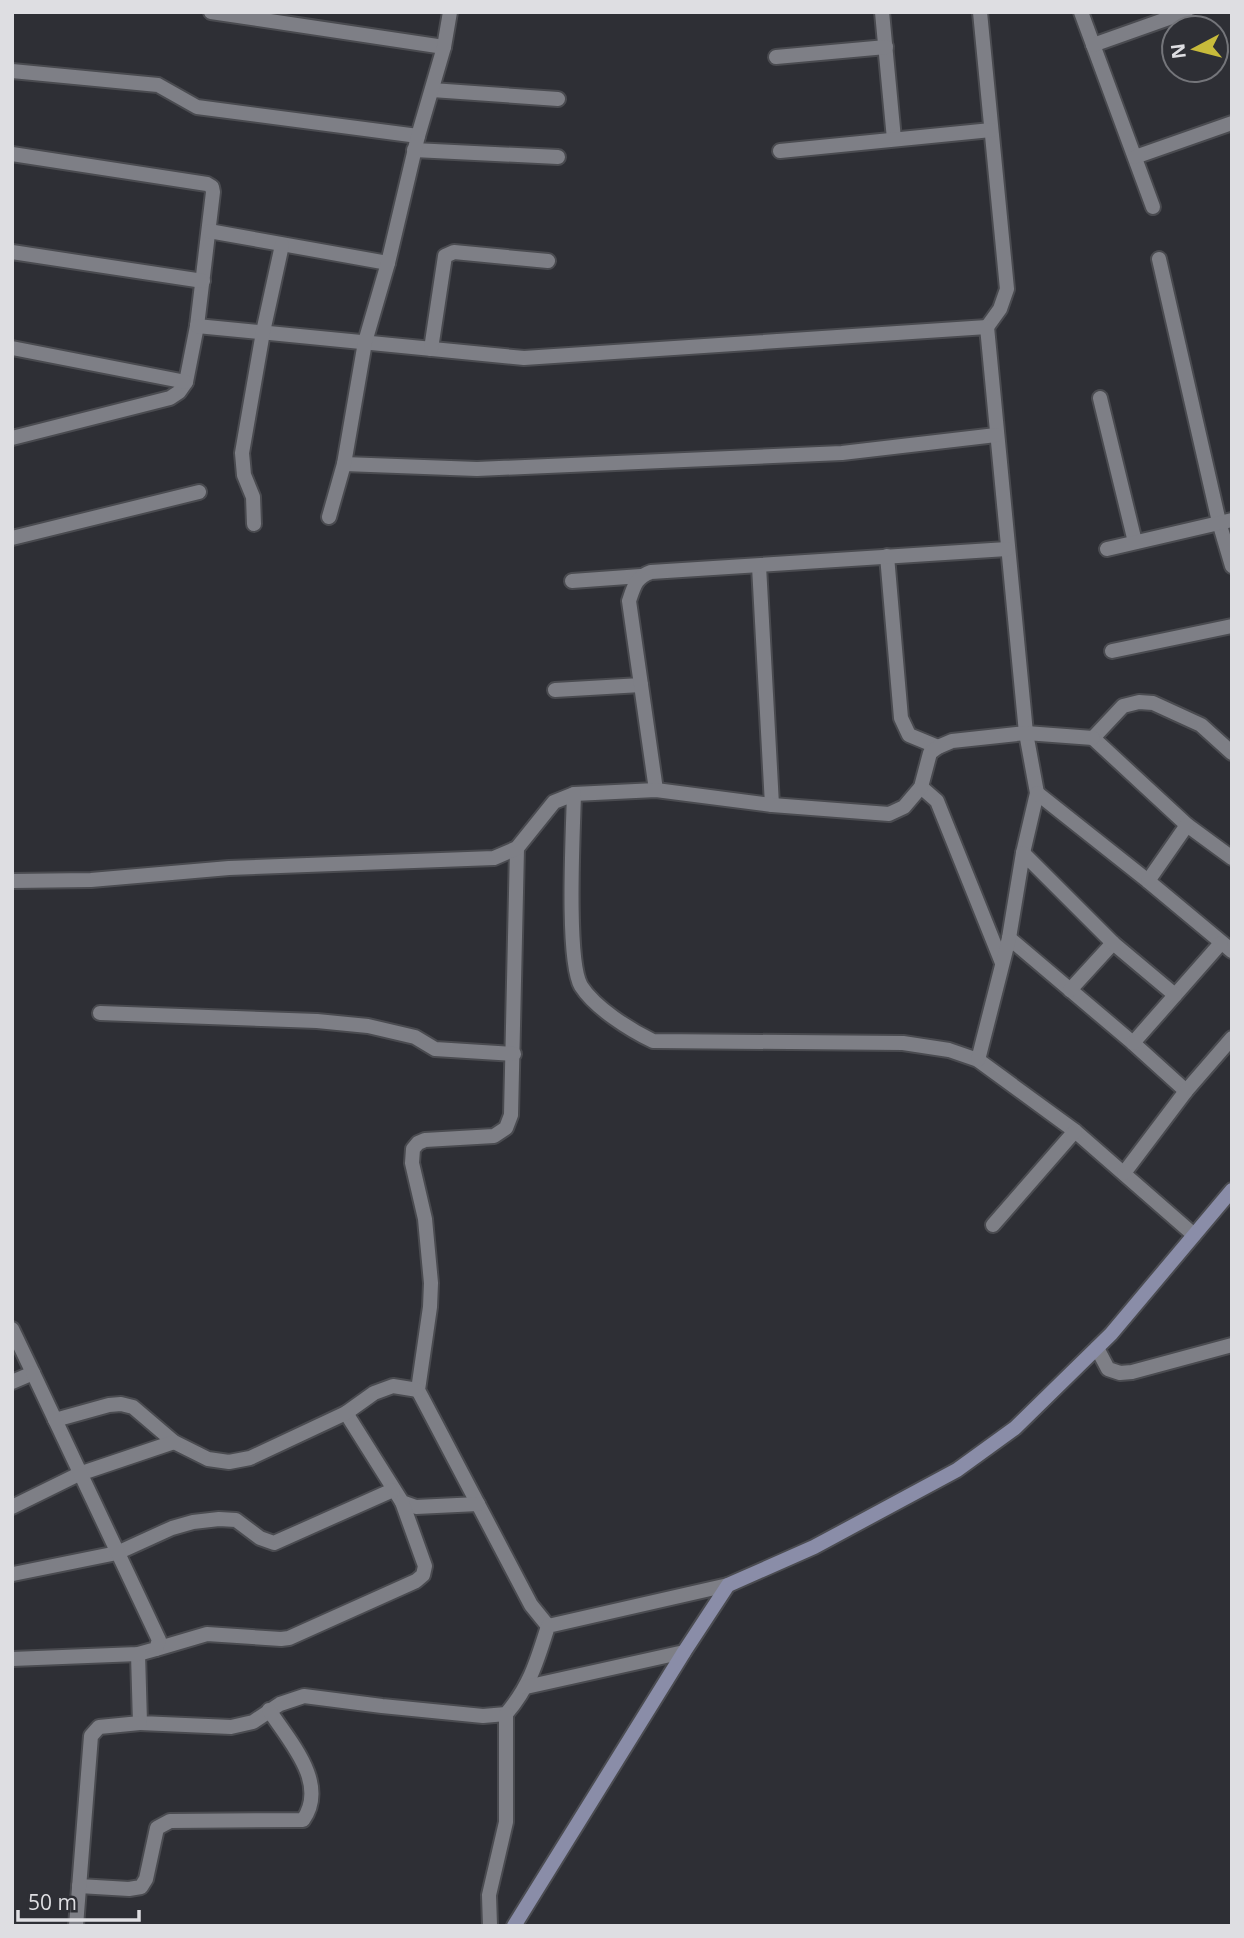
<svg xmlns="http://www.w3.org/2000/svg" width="1244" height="1938" font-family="'Open Sans',sans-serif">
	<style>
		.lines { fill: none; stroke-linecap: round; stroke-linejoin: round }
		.street-casing { stroke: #4a4b50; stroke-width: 18 }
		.secondary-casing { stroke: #4a4b50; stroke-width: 18 }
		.street { stroke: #7e7f86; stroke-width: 14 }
		.secondary { stroke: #8a8da8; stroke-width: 14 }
	</style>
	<rect width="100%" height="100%" fill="#2e2f35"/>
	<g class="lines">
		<g class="street-casing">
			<g id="street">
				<path d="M 211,12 L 444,47"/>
				<path d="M 882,12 L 894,139"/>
				<path d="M 980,12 L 1007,289 L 1000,309 L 987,327"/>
				<path d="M 1081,12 L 1153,207"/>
				<path d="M 1093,45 L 1186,12"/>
				<path d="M 776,57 L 886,47"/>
				<path d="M 12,71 L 158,85 L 197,107 L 418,136"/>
				<path d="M 432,90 L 558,99"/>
				<path d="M 414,150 L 558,157"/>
				<path d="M 780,151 L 991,130"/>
				<path d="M 12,154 L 207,184 L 212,187 L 213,192 L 197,326 L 186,382 L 179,392 L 170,398 L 12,438"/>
				<path d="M 1135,157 L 1232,123"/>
				<path d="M 209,231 L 388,263"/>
				<path d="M 12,252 L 203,281"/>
				<path d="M 1159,259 L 1219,522 L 1232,566"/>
				<path d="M 197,326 L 524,358 L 987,327 L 1026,733 L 1037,793 L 1023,853"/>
				<path d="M 12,348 L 186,382"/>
				<path d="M 431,349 L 445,256 L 454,252 L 548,261"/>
				<path d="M 1100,398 L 1135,542"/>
				<path d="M 344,464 L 477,469 L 842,453 L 996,435"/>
				<path d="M 329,517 L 344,464 L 365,342 L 388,263 L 418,136 L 444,47 L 450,12"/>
				<path d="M 254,524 L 253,497 L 244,475 L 242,453 L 263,332 L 282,245"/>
				<path d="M 12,538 L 199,492"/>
				<path d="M 1107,549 L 1232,520"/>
				<path d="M 887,556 L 901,718 L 909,735 L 938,747"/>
				<path d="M 759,566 L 772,805"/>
				<path d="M 572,581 L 641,576"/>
				<path d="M 1112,651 L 1232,626"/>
				<path d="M 555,690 L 641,685"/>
				<path d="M 1232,753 L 1201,725 L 1153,703 L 1139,702 L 1123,706 L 1093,738 L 1187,825 L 1232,858"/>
				<path d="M 921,787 L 937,801 L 1002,963"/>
				<path d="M 656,790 L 629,601 C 634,586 636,577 651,572 L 1007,549"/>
				<path d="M 1037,793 L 1148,881"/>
				<path d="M 574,794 L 656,790 L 772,805 L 889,814 L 904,807 L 921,787 L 930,753 L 938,747 L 952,741 L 1026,733 L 1093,738"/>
				<path d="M 1187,825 L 1148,881 L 1232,951"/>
				<path d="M 517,848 L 511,1115 L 506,1128 L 494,1136 L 425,1140 L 418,1143 L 413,1149 L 412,1163 L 425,1219 L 431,1283 L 430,1307 L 418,1390 L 531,1605 L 548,1626"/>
				<path d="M 12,881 L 91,880 L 229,868 L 494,858 L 517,848 L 554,802 L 574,794 C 573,831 566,960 581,986 C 595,1008 630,1030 653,1041 L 903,1043 L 949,1050 L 978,1060 L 1075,1131 L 1194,1235"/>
				<path d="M 1009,938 L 1133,1043 L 1186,1091"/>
				<path d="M 1070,990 L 1113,943"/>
				<path d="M 100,1013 L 317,1021 L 368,1026 L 415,1037 L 435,1049 L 514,1054"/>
				<path d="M 1133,1043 L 1221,943"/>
				<path d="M 978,1060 L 1009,938 L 1023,853 L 1113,943 L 1175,995"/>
				<path d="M 1124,1173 L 1186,1091 L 1232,1038"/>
				<path d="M 993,1225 L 1075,1131"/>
				<path d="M 12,1329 L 33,1373 L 12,1382"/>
				<path d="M 1097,1348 L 1108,1369 L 1120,1373 L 1132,1372 L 1232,1345"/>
				<path d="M 346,1413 L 402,1502 L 416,1507 L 478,1504"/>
				<path d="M 55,1420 L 109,1405 L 121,1404 L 133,1407 L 174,1442 L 208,1459 L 229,1462 L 250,1458 L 346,1413 L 374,1393 L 393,1386 L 418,1390"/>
				<path d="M 12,1507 L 79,1474 L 174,1442"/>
				<path d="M 13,1574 L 117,1553 L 172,1528 L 193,1522 L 219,1519 L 236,1520 L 260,1538 L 274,1543 L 393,1490"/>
				<path d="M 156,1649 L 207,1634 L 281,1639 L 289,1638 L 416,1581 L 423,1575 L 425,1566 L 402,1502"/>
				<path d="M 138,1654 L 140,1723 L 231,1727 L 253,1722 L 280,1704 L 304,1696 L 382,1706 L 483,1716 L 506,1714 C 530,1686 537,1661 548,1626 L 728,1585"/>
				<path d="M 12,1659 L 138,1654 L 156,1649 L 159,1640 L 33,1373"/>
				<path d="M 526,1687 L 684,1652"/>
				<path d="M 79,1886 L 129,1889 L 141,1887 L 146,1879 L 157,1828 L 170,1821 L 303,1820 C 329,1783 289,1741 269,1710"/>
				<path d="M 76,1926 L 91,1736 L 99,1727 L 140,1723"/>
				<path d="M 490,1926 L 489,1895 L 506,1822 L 506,1714"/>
			</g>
		</g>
		<g class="secondary-casing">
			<path id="secondary" d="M 514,1926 L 684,1652 L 728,1585 L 814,1547 L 957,1470 L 1015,1428 L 1111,1334 L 1232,1190"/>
		</g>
		<use href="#street" class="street"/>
		<use href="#secondary" class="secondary"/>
	</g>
	<rect width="1244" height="1938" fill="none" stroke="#dedee2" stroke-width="28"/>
	<g transform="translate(1195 49) rotate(263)"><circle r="33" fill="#2e2f35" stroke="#74757a" stroke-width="2"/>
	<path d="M0-5L12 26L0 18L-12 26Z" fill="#c8bb3b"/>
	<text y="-10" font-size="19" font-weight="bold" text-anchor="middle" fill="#dedee2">N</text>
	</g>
	<path d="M18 1910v10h121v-10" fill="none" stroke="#dedee2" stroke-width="3.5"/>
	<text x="28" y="1910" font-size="21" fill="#dedee2" stroke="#2e2f35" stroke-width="5" paint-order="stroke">50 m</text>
</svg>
